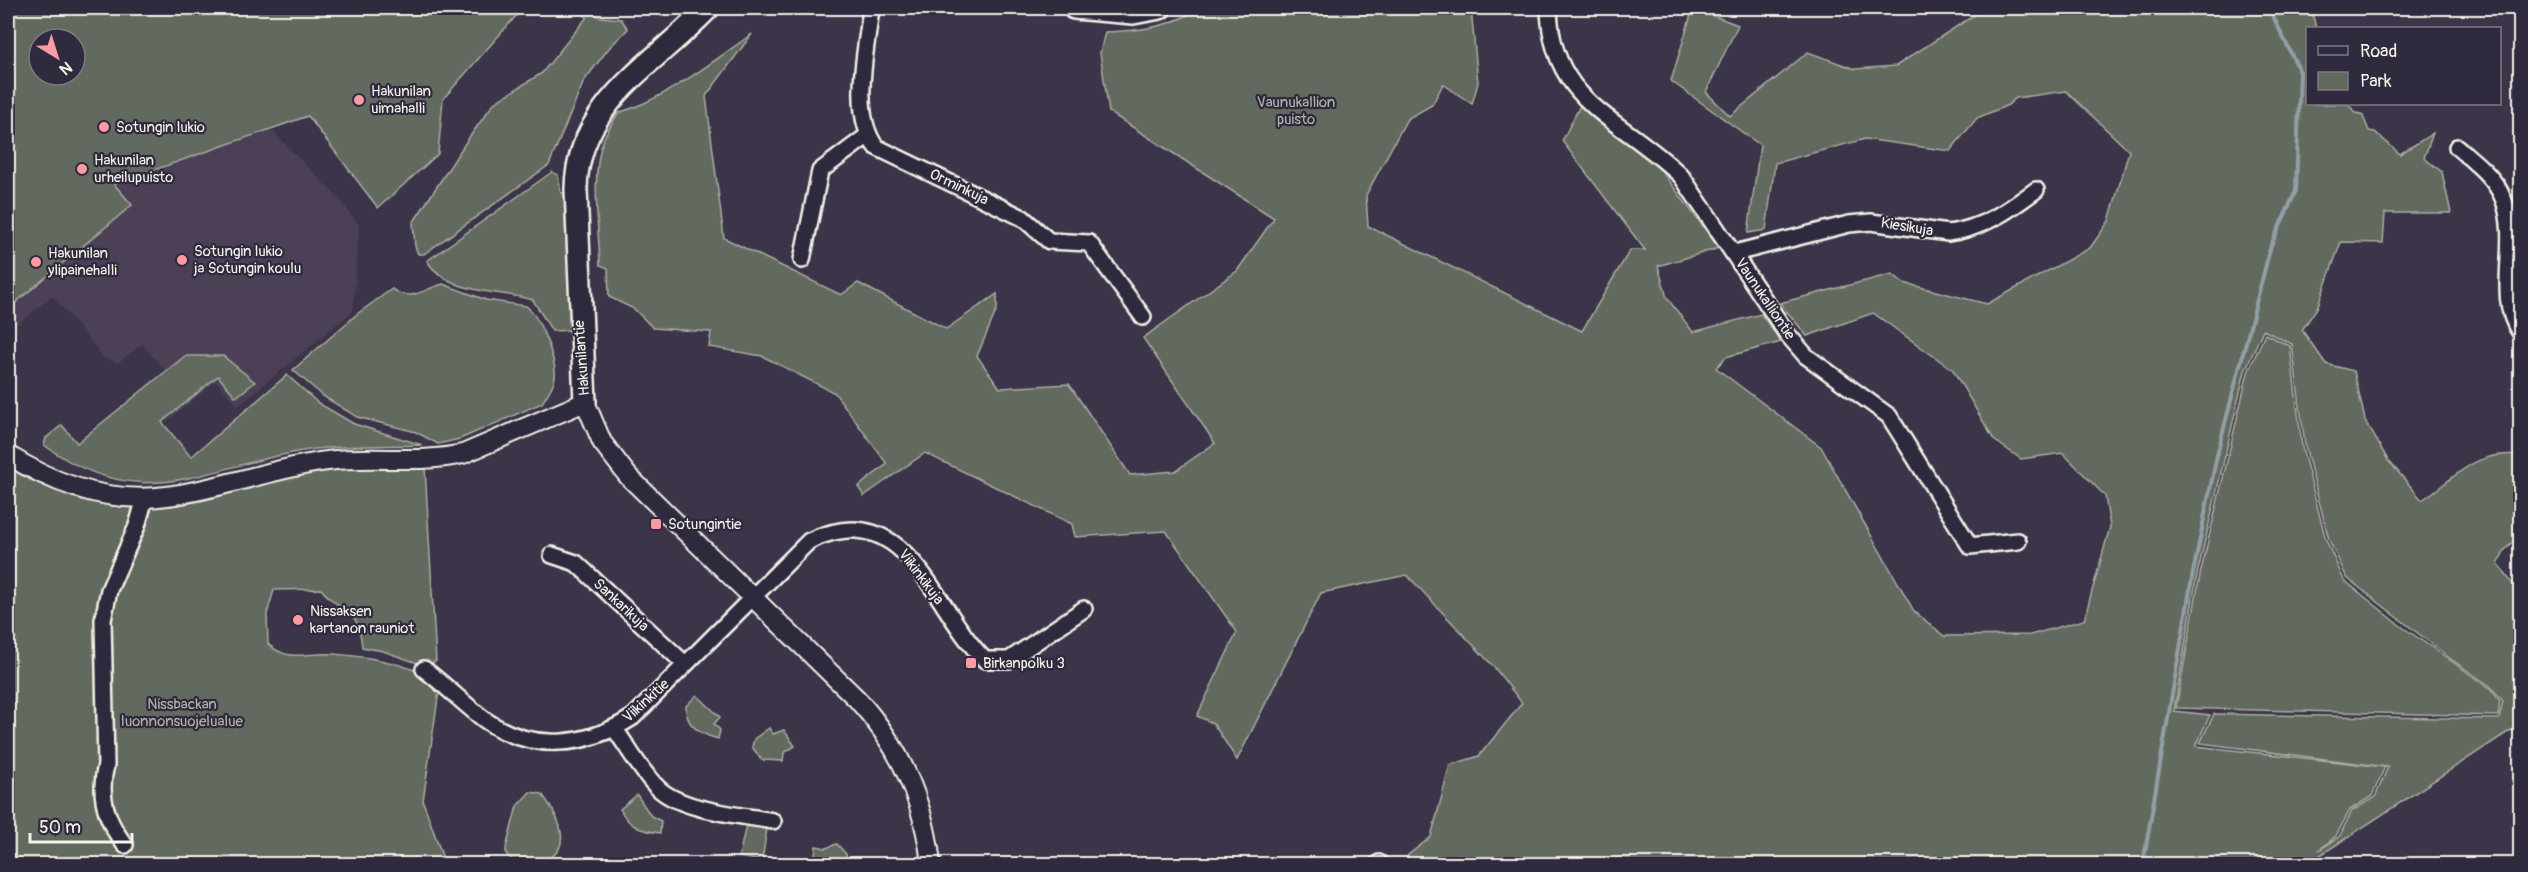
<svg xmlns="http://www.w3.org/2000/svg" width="2528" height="872" font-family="Pangolin,sans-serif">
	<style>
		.built { fill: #4b4157 }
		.green { fill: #626a5e; stroke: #abaea3; stroke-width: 1.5; fill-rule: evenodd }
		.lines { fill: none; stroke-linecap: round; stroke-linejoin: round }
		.stream { stroke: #929fa7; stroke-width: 4 }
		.minor-casing { stroke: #f4f1e8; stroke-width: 20 }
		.tertiary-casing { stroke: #f4f1e8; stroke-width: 22 }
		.secondary-casing { stroke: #f4f1e8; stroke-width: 26 }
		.minor { stroke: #2f2a3d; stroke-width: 15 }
		.tertiary { stroke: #2f2a3d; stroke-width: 18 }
		.secondary { stroke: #2f2a3d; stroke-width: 21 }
		.poi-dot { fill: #ff9aa2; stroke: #2f2a3d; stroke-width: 2 }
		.labels { text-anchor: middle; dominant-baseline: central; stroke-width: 4.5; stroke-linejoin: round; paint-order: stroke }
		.poi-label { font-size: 15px; fill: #f4f1e8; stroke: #2f2a3d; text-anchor: start }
		.park-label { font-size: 15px; fill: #b2b4aa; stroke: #2f2a3d }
		.street-label { font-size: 15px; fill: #f4f1e8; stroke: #2f2a3d }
	</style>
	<rect width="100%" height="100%" fill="#3c3449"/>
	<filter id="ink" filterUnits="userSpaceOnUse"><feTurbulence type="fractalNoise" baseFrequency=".0167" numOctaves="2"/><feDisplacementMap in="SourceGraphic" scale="12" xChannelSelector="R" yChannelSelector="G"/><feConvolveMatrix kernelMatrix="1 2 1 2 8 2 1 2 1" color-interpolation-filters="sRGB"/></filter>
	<g filter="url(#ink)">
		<path class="built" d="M 188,44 L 340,200 L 359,225 L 353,311 L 238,406 L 216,381 L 166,422 L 166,372 L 142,344 L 118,363 L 104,358 L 53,296 L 8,332 L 8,163 Z"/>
		<g class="green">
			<path d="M 8,8 L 523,8 L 443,99 L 438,154 L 378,208 L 308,116 L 114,184 L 132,205 L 8,309 ZM 39,39 L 75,39 L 75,75 L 39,75 Z"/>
			<path d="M 1200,8 L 1471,8 L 1478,83 L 1472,104 L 1443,84 L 1432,105 L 1407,119 L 1366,195 L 1368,226 L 1582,331 L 1630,250 L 1645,250 L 1562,141 L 1580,106 L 1655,162 L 1719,248 L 1658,266 L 1667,298 L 1693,332 L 1761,314 L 1781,342 L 1726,357 L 1716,368 L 1821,447 L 1914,611 L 1944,636 L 2030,635 L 2084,620 L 2110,527 L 2105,496 L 2063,453 L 2021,459 L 1994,440 L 1953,370 L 1873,313 L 1807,336 L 1780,303 L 1892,274 L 1904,283 L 1987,304 L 2090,248 L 2109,221 L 2129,151 L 2066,91 L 2016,98 L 2008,105 L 1977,118 L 1950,151 L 1865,139 L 1775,163 L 1766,230 L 1748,233 L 1760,145 L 1671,81 L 1693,8 L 1738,25 L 1706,92 L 1730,116 L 1808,52 L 1855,69 L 1896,66 L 1985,8 L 2311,8 L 2316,28 L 2308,28 L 2308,104 L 2348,104 L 2356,113 L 2362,114 L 2369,131 L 2375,132 L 2400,154 L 2433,133 L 2424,158 L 2442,172 L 2451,213 L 2385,213 L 2383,243 L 2341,242 L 2317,308 L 2302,330 L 2326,364 L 2354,371 L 2365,420 L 2388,460 L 2422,500 C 2458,476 2474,450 2520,455 L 2520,534 L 2504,551 L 2498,564 L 2520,594 L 2520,735 L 2511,730 L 2307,864 L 1406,864 L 1408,855 L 1431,837 L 1450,765 L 1479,756 L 1522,703 L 1494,667 L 1407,575 L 1321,593 L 1237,760 L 1213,723 L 1197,716 L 1237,632 L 1166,531 L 1075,537 L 1072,524 L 925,453 L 864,496 L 858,487 L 887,464 L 835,393 L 762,356 L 709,347 L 711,332 L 653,328 L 634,309 L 609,297 L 608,268 L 600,265 C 599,229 590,172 604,138 C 608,130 613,121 618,113 C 669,97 709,64 752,34 L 706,96 L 724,238 L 841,295 L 858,283 L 946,329 L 997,294 L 997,309 L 977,356 L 1000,388 L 1069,384 L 1130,475 L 1175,471 L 1215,443 L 1143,338 L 1237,271 L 1274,218 L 1109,112 L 1100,53 L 1105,32 C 1140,31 1171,27 1200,8 ZM 2263,330 L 2292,344 L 2305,446 L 2329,540 L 2347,578 L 2451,659 L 2490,686 L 2503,701 L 2499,719 L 2214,714 L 2200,743 L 2388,767 L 2375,797 L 2352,811 L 2339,837 L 2319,850 L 2336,836 L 2350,810 L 2372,796 L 2385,767 L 2196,746 L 2210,715 L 2174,711 L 2197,575 L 2245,371 Z"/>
			<path d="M 584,10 L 601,17 L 621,19 L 628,29 L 609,48 L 584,81 L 549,165 L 424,254 L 418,254 L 415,246 L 413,223 L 468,139 L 494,103 L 542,73 L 587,17 L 581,13 Z"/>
			<path d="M 552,172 L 558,175 L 561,193 L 566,193 L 573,330 L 552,331 L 533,300 C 499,290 449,295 427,261 Z"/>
			<path d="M 443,284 L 486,300 L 526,306 C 539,315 557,361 555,377 C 554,386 546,396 542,403 L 460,439 L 438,444 L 416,432 L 357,417 L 323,396 L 293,370 L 357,314 L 392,289 C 411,303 423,289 443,284 Z"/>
			<path d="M 2265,334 L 2290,346 L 2302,447 L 2326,540 L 2344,580 L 2401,626 L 2490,688 L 2500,701 L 2498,716 L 2176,708 L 2200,575 L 2248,372 Z"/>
			<path d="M 185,356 L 223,356 L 255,382 L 236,397 L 218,376 L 162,422 L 191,457 L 287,375 L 318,403 L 354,424 L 422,445 C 387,446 351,445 316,449 C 209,462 146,520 44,445 L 46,438 L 62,425 L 77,443 Z"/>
			<path d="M 425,467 L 436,661 L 426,666 L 383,651 L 362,647 C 358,604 343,616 321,589 L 274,590 L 267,614 L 268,644 C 289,663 308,652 333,654 C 361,656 394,661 419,672 C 427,675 434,685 439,691 L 423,801 L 445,864 L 12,864 L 8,858 L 8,468 C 75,505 128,517 205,500 C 240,492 275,476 310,471 C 348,466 387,468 425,467 Z"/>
			<path d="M 697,695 L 720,717 L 714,724 L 720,730 L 718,739 C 702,735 685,726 686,706 Z"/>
			<path d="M 769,728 L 773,734 L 784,730 L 795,746 L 784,753 L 783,761 L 762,760 L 752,747 L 754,739 Z"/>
			<path d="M 530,792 L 542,794 C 570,831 573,865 516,864 L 506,854 L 506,848 L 517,806 Z"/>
			<path d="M 637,795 L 651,816 L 661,821 L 660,833 C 640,830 630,828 620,809 Z"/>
			<path d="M 747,820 L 767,828 L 762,861 L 739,857 Z"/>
			<path d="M 837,844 L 846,854 L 848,864 L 814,864 L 816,846 L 826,848 Z"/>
		</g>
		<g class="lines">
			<path class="stream" d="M 2143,864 L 2192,578 L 2217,455 L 2271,245 L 2296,191 L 2300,72 L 2269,8"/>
			<g class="minor-casing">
				<g id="minor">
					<path d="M 871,8 C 867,48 850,113 876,147 L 1023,218 L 1049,241 L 1089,243 L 1143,317"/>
					<path d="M 1549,8 C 1551,105 1623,118 1682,177 L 1788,335 L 1806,356 L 1889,416 L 1970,546 L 2018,541"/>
					<path d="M 2457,147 C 2474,162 2494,176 2503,198 C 2521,242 2494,296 2520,332"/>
					<path d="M 1735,253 L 1849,224 L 1871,222 L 1948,233 C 1982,229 2009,210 2036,190"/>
					<path d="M 802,260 L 820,171 L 867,136"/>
					<path d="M 552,555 L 576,563 L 685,664"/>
					<path d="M 424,669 C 445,685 464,704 485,720 C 532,753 587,747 633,717 L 809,541 C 908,494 931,607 985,660 L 1009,660 L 1084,609"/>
					<path d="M 614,728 C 628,747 641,772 658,788 C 682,811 741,815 773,821"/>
					<path d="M 125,845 C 106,821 98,795 106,765 L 103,620 L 109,590 L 137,526 L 145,498"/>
					<path d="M 1378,864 L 1379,863"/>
				</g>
			</g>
			<g class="tertiary-casing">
				<path id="tertiary" d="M 8,455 C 56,485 109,504 167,496 C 221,489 273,468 327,461 C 372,455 419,464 463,454 L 585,402 L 602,442 L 628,476 L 857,699 C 900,746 924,801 931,864"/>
			</g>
			<g class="secondary-casing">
				<g id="secondary">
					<path d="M 1074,8 L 1133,13 L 1160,8"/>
					<path d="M 585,402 L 576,189 C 577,103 656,63 708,8"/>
				</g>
			</g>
			<use href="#minor" class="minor"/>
			<use href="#tertiary" class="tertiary"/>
			<use href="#secondary" class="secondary"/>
		</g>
	</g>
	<g class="poi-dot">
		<circle cx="359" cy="100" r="6"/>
		<circle cx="104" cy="127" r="6"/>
		<circle cx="82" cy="169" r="6"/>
		<circle cx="182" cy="260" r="6"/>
		<circle cx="36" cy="262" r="6"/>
		<rect x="650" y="518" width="12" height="12" rx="3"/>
		<circle cx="298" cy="620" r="6"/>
		<rect x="965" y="657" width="12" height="12" rx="3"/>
	</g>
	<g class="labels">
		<g class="poi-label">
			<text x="371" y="91">Hakunilan<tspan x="371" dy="17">uimahalli</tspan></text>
			<text x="116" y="127">Sotungin lukio</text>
			<text x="94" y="160">Hakunilan<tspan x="94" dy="17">urheilupuisto</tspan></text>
			<text x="194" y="251">Sotungin lukio<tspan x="194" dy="17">ja Sotungin koulu</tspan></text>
			<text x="48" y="253">Hakunilan<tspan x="48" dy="17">ylipainehalli</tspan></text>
			<text x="668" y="524">Sotungintie</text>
			<text x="310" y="611">Nissaksen<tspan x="310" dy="17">kartanon rauniot</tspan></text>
			<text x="983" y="663">Birkanpolku 3</text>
		</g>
		<g class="park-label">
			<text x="1296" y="102">Vaunukallion<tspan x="1296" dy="17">puisto</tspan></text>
			<text x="182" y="704">Nissbackan<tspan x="182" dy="17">luonnonsuojelualue</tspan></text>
		</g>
		<g class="street-label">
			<text transform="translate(959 187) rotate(26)">Orminkuja</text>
			<text transform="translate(1907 227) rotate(9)">Kiesikuja</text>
			<text transform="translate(1765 299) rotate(56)">Vaunukalliontie</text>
			<text transform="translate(582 358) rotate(-94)">Hakunilantie</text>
			<text transform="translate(921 577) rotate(53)">Viikinkikuja</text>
			<text transform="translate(621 605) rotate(43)">Sankarikuja</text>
			<text transform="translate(646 701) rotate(-42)">Viikinkitie</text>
		</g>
	</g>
	<rect width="2528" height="872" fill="none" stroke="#2f2a3d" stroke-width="30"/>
	<rect x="15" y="15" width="2498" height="842" fill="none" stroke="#f4f1e8" stroke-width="2" filter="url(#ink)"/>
	<rect x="2306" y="27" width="195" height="78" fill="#2f2a3d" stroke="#7e7a81" stroke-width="1.5"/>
	<rect x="2318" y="46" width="30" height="9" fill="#2f2a3d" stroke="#7e7a81" stroke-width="1.5"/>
	<text x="2360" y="57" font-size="18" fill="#f4f1e8">Road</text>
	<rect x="2318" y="72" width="30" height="18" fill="#626a5e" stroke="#7e7a81" stroke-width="1.5"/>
	<text x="2360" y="87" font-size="18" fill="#f4f1e8">Park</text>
	<g transform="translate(57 57) rotate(142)"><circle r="28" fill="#2f2a3d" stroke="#7e7a81" stroke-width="1.5"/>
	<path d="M0-4.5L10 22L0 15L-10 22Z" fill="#ff9aa2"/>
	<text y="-9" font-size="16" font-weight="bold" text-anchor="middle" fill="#f4f1e8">N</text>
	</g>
	<path d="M30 833v9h102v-9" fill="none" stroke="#f4f1e8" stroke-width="3"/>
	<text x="39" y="833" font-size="18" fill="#f4f1e8" stroke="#2f2a3d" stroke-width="4.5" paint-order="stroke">50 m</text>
</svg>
